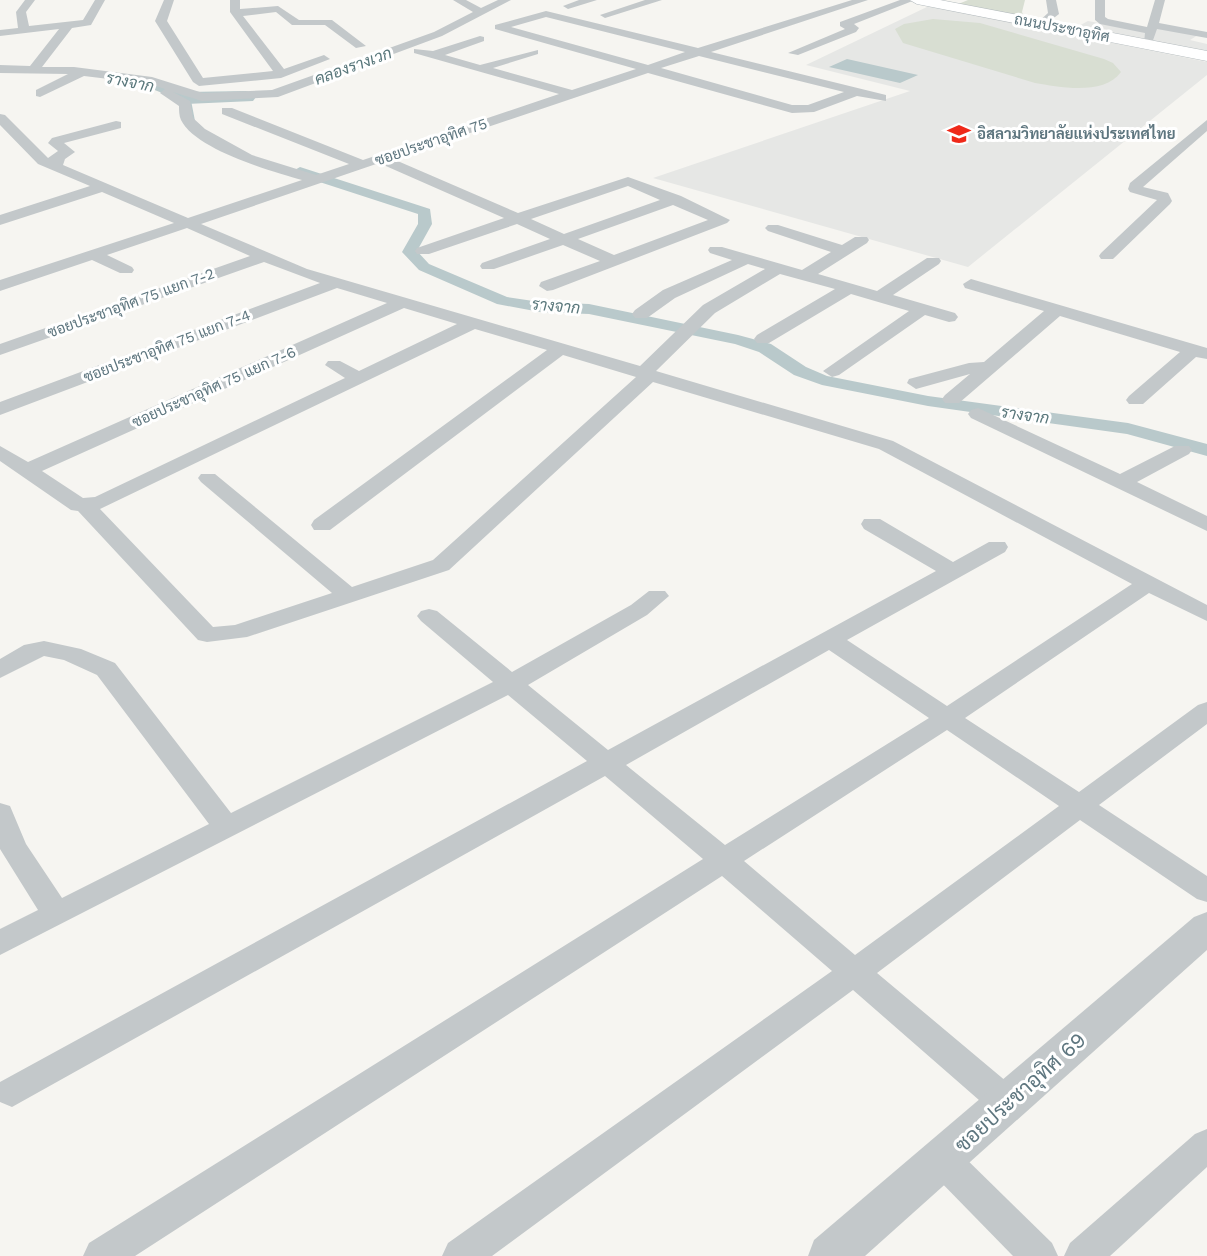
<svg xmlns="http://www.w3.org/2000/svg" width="1207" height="1256" font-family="'Work Sans',Sarabun,sans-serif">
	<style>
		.built { fill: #e6e7e5 }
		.green { fill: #d8ded2 }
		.water { fill: #b9c9cb }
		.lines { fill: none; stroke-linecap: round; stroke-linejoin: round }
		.canal { fill: #b9c9cb; fill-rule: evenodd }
		.river { fill: #b9c9cb; fill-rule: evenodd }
		.secondary-casing { stroke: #b5bcbf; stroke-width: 1 }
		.minor { fill: #c3c8ca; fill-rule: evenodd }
		.tertiary { fill: #c3c8ca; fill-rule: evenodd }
		.secondary { fill: #fff; fill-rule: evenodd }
		.labels { text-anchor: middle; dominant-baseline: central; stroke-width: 6; stroke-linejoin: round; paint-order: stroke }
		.far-street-label { font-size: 15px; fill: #5e767f; stroke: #fff }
		.far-poi-label { font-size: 15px; font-weight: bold; fill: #5e767f; stroke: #fff; text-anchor: start }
		.far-water-label { font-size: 16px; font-style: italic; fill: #59777b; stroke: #fff }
		.near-street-label { font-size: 21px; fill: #5e767f; stroke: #fff }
	</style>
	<rect width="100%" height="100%" fill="#f6f5f1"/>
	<g class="built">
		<path d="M 929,6 L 1207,62 L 1207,75 L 968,267 L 653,178 L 910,91 L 806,65 Z"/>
		<path d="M 1088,21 L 1147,32 L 1160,28 L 1198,35 L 1190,40 L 1207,44 L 1207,54 L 1075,28 Z"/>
	</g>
	<g class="green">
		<path d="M 968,0 L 1025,0 L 1022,12 L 1025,19 L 956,5 Z"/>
		<path d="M 933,19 L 980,23 L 1104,59 L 1113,63 L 1121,72 C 1104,96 1059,87 1035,83 L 903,43 L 895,29 L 904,24 Z"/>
	</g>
	<path class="water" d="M 847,59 L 918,75 L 900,83 L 829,67 Z"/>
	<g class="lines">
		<g class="canal">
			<path d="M 120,76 L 148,80 L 190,95 L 195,121 L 200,125 L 194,129 L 185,126 L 180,100 L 142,85 L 116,81 L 114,79 Z"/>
			<path d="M 300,167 L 430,209 L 432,224 L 417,251 L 429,264 L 507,297 L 540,302 L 589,304 L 738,335 L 771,344 L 806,367 L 827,376 L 928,396 L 1128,423 L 1207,444 L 1207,456 L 1127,434 L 928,406 L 822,385 L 794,375 L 759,352 L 735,344 L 589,314 L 540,312 L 497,304 L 419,270 L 402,252 L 418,224 L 418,214 L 295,174 L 293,171 Z"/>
		</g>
		<path class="river" d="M 246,91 L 253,93 L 256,97 L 253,101 L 186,104 L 179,102 L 176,98 L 179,94 L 186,92 Z"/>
		<g class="secondary-casing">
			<path id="secondary" d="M 910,0 L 940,0 L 1207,51 L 1207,61 L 917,4 Z"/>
		</g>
		<g class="minor">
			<path d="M 25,0 L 35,0 L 26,12 L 29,26 L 83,20 L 95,0 L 105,0 L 91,25 L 72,28 L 42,67 L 74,67 L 152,77 L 203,93 L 272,90 L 434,32 L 473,12 L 453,0 L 466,0 L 481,8 L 498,0 L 511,0 L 442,36 L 278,97 L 202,101 L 173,92 L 190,101 L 193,118 L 205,129 L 252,155 L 316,175 L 349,164 L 222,114 L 222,108 L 232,108 L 363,160 L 559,94 L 414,53 L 414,49 L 433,51 L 480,36 L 484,37 L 484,41 L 445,55 L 480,65 L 538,50 L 538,54 L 493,68 L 572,90 L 636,69 L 495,29 L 495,25 L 546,11 L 698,48 L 852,0 L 868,0 L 711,52 L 886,95 L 886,101 L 857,96 L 814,112 L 792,113 L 648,73 L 393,159 L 518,213 L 628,177 L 681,196 L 730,220 L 727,223 L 553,290 L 547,291 L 539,286 L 541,282 L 600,261 L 563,245 L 494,269 L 482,269 L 480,266 L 482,263 L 550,239 L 517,224 L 429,254 L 417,254 L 415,251 L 417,248 L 504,218 L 379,163 L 201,224 L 307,269 L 640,366 L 703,305 L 765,269 L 748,264 L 675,298 L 647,318 L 635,318 L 632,314 L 635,310 L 663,290 L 732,260 L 710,253 L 708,250 L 710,247 L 722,247 L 802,270 L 831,252 L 768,231 L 765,228 L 768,225 L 778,225 L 842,245 L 855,237 L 867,237 L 869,240 L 867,243 L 818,274 L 877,291 L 927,258 L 939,258 L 941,261 L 939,264 L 893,295 L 955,313 L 958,317 L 955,321 L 949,322 L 925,315 L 839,375 L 832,377 L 823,371 L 909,311 L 851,294 L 769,343 L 757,343 L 754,339 L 757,335 L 835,289 L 780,274 L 715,313 L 656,371 L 893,441 L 1207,605 L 1207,621 L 1149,593 L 965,718 L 1079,792 L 1198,705 L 1207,702 L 1207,724 L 1099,805 L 1207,876 L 1207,902 L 1197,899 L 1080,820 L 877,973 L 1019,1092 L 1024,1103 L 1019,1114 L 1007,1118 L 995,1114 L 853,990 L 492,1256 L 442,1256 L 448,1243 L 832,971 L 722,876 L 135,1256 L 83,1256 L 89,1243 L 703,859 L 605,776 L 12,1107 L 0,1102 L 0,1082 L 587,761 L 508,695 L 0,955 L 0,929 L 38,910 L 0,849 L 0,803 L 10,806 L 26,844 L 62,898 L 209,824 L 97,675 L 64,660 L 44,656 L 0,678 L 0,659 L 24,645 L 44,641 L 81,649 L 115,663 L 231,813 L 493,682 L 421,621 L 417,616 L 421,611 L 429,609 L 437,611 L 512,672 L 631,605 L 649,591 L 665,591 L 669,596 L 647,615 L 528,685 L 608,750 L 936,571 L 864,529 L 861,524 L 864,519 L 880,519 L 953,562 L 989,542 L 1005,542 L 1008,547 L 1005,552 L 847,640 L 947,706 L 1132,584 L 879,449 L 653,382 L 449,570 L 247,637 L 207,642 L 198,640 L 78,511 L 71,510 L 0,461 L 0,446 L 28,462 L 387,303 L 337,288 L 0,415 L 0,402 L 320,283 L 264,262 L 0,355 L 0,344 L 250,256 L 187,228 L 107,255 L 132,267 L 134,270 L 132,273 L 120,273 L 92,260 L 0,291 L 0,280 L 174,223 L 102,192 L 0,225 L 0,215 L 90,186 L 38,164 L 0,125 L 0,114 L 5,115 L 48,158 L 58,151 L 48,143 L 52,138 L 116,121 L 121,122 L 121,128 L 64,143 L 75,152 L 65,159 L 63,165 L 188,218 L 302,180 C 271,171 196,150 181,120 C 179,116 179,110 179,106 L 160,93 L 165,89 L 150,84 L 84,76 L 40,97 L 36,96 L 36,90 L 68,74 L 0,73 L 0,65 L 30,66 L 59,29 L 0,36 L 0,30 L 18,28 L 16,12 ZM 546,17 L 685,52 L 648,65 L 511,27 ZM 699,56 L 844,92 L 808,105 L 792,105 L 661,68 ZM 628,186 L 660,200 L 564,234 L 531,219 ZM 673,205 L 708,220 L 614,255 L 578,239 ZM 404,308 L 457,324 L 359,371 L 340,361 L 328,361 L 325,365 L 345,378 L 95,497 L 83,498 L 42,471 ZM 475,329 L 547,350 L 314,520 L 311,525 L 314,530 L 330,530 L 563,355 L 636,377 L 433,560 L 352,587 L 215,474 L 201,474 L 198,478 L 201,482 L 332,593 L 235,625 L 213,627 L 100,509 ZM 829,650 L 929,718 L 725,845 L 626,765 ZM 947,730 L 1059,806 L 855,955 L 744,861 Z"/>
			<path d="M 164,0 L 174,0 L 167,21 L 203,78 L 273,71 L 230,12 L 230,0 L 240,0 L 240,9 L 278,6 L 299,20 L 332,20 L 366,46 L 356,48 L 325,25 L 292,25 L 276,12 L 243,16 L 284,69 L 324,55 L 330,59 L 281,78 L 199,86 L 193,82 L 155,21 Z"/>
			<path d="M 579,0 L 597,0 L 568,9 L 563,6 Z"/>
			<path d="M 645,0 L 662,0 L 605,18 L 600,15 Z"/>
			<path d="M 900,0 L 915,0 L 854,24 L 859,28 L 856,32 L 798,55 L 788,53 L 845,29 L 840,26 L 840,22 Z"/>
			<path d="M 1046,0 L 1056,0 L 1059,14 L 1042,27 L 1036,24 L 1048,13 Z"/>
			<path d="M 1095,0 L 1105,0 L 1105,17 L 1108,19 L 1147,27 L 1155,0 L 1165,0 L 1159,23 L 1207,32 L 1207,38 L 1157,29 L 1152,43 L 1144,43 L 1145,33 L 1100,24 L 1095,20 Z"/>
			<path d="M 1207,120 L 1207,131 L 1143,187 L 1168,193 L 1172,201 L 1170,204 L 1113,259 L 1101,259 L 1099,256 L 1101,253 L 1157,200 L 1130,192 L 1128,189 L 1130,183 Z"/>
			<path d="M 971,279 L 1207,348 L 1207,359 L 1196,357 L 1143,404 L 1129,404 L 1126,400 L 1129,396 L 1180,352 L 1060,316 L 959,403 L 945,403 L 942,399 L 945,395 L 970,374 L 916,389 L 907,383 L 909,379 L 969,363 L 984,362 L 1044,311 L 965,288 L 963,284 Z"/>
			<path d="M 978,408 L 1120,474 L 1175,446 L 1189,446 L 1192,450 L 1189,454 L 1137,482 L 1207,516 L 1207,531 L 971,418 L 968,414 L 971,410 Z"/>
			<path d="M 1207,1129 L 1207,1167 L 1110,1256 L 1064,1256 L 1070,1243 L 1195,1134 Z"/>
			<path d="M 943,1144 L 956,1149 L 1052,1243 L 1058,1256 L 1013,1256 L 930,1171 L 925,1160 L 930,1149 Z"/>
		</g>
		<path class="tertiary" d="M 1207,912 L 1207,950 L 865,1256 L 808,1256 L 814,1240 L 1194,917 Z"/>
		<use href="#secondary" class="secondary"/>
	</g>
	<defs>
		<g id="university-bare" transform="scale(1.8)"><path d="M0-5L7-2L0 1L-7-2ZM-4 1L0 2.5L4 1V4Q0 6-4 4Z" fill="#ef2919" stroke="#fff" stroke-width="2.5" paint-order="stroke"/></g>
	</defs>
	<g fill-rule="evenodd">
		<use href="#university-bare" x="959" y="134"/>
	</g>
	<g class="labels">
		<g class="far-street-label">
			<text transform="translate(1062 28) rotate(11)">ถนนประชาอุทิศ</text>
			<text transform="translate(431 142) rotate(-19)">ซอยประชาอุทิศ 75</text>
			<text transform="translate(131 303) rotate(-20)">ซอยประชาอุทิศ 75 แยก 7-2</text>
			<text transform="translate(167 346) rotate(-21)">ซอยประชาอุทิศ 75 แยก 7-4</text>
			<text transform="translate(214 387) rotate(-24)">ซอยประชาอุทิศ 75 แยก 7-6</text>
		</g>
		<g class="far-poi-label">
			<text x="977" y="134">อิสลามวิทยาลัยแห่งประเทศไทย</text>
		</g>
		<g class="far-water-label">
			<text transform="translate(353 66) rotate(-20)">คลองรางเวก</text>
			<text transform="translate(130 82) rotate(11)">รางจาก</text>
			<text transform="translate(556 306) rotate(5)">รางจาก</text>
			<text transform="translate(1025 415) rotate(8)">รางจาก</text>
		</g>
		<g class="near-street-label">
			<text transform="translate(1020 1092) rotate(-42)">ซอยประชาอุทิศ 69</text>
		</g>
	</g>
</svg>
